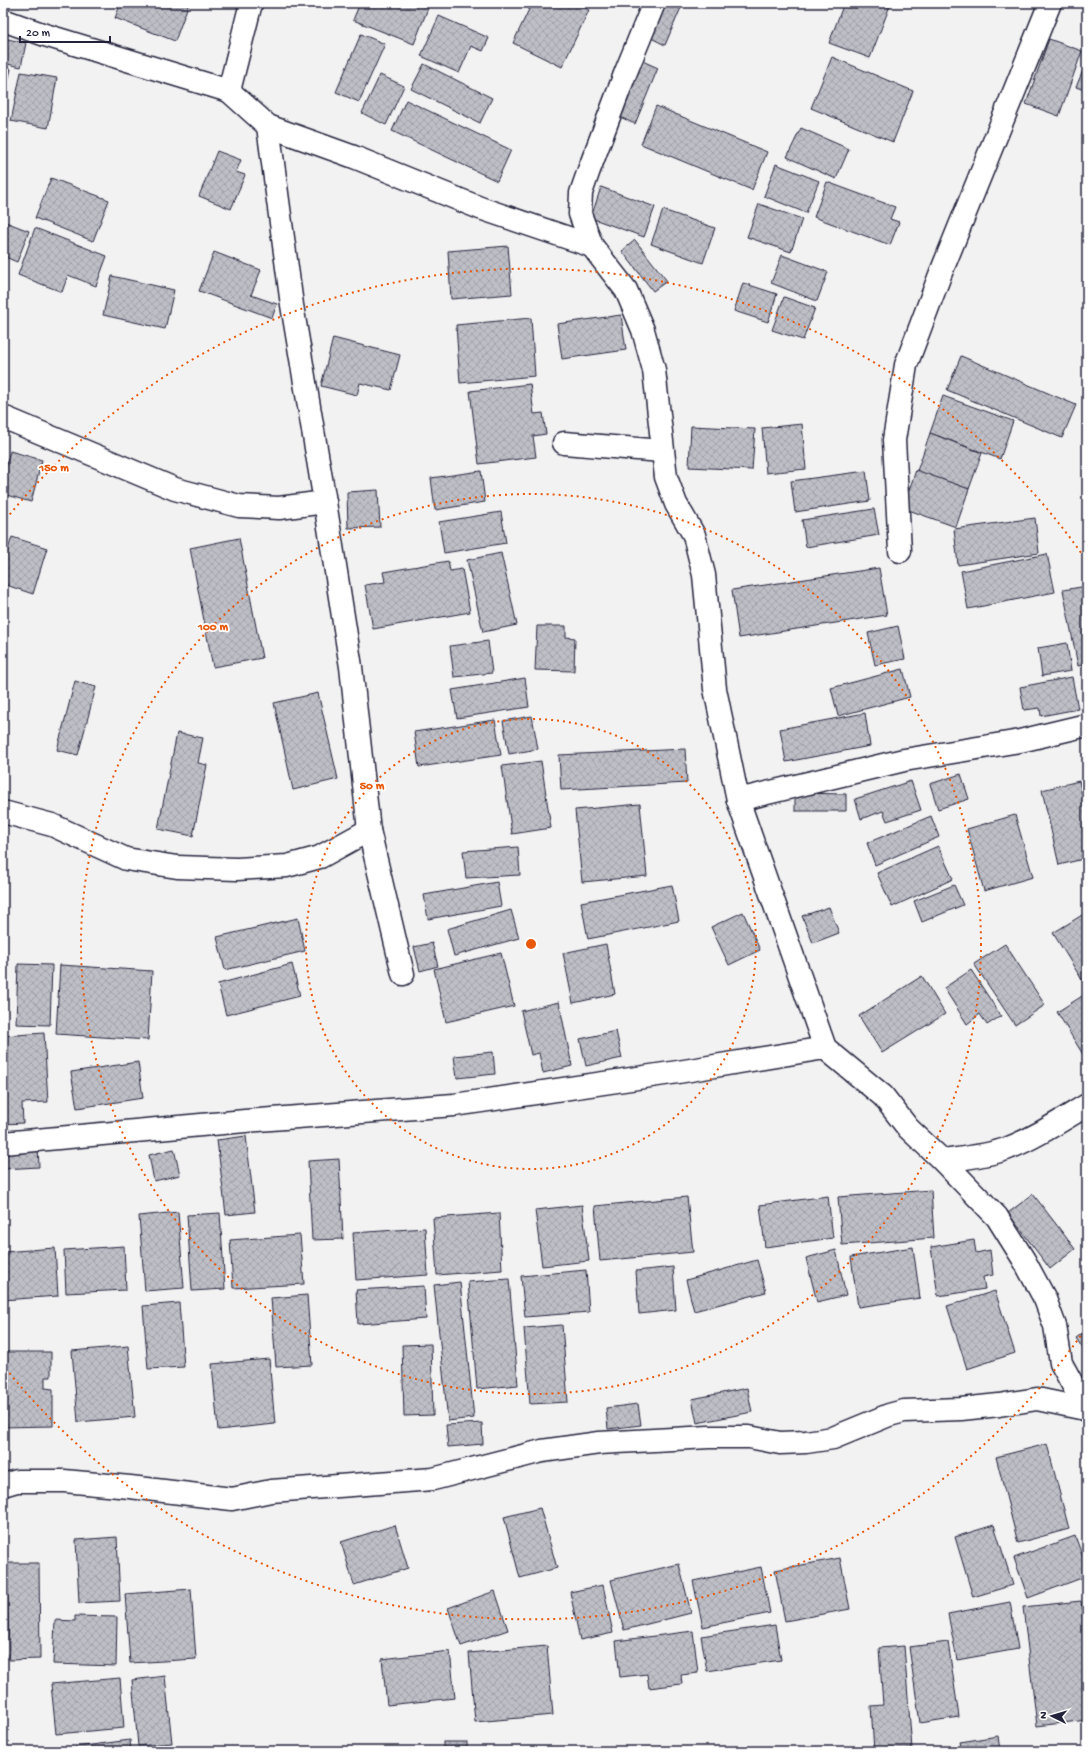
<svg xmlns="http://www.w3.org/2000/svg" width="1090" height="1754" font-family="'Gochi Hand',sans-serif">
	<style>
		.building { fill: url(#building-cross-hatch); stroke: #22223b }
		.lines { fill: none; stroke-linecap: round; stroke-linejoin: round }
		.minor-casing { stroke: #22223b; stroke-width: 25 }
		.minor { stroke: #fff; stroke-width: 22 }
		.ring { fill: none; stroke: #e8590c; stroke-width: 2; stroke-dasharray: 2 4 }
		.centre { fill: #e8590c; stroke: #fff; stroke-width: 2 }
		.ring-label { font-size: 12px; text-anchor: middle; font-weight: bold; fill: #e8590c; stroke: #fff; stroke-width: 3.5; stroke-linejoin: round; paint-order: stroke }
	</style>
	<defs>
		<pattern id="building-cross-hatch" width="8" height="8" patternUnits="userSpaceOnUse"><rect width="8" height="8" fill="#bebec6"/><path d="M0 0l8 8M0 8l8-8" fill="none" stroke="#a3a3ab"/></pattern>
	</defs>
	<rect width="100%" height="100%" fill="#f2f2f3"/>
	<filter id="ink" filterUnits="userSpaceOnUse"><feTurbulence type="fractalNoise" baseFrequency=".025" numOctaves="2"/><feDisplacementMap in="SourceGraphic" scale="8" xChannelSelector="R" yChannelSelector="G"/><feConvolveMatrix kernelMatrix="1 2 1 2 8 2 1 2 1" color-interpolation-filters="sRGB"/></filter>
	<g filter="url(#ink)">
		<g class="building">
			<path d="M 121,3 L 189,3 L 175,41 L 115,18 Z"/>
			<path d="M 360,3 L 430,3 L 414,44 L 353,20 Z"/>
			<path d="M 532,3 L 575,3 L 589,10 L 562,67 L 513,43 Z"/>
			<path d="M 659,3 L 683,3 L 665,45 L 645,35 Z"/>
			<path d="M 844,3 L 891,3 L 870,58 L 829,43 Z"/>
			<path d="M 439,16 L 489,38 L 483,51 L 471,46 L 459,73 L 421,56 Z"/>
			<path d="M 361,34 L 385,44 L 359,102 L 336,92 Z"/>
			<path d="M 3,38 L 26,43 L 21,67 L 3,63 Z"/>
			<path d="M 1049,39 L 1082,51 L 1059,116 L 1026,104 Z"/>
			<path d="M 832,57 L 913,91 L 893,142 L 811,108 Z"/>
			<path d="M 638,59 L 658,68 L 635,124 L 616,115 Z"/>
			<path d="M 1087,61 L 1087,91 L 1076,87 Z"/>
			<path d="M 424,64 L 492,98 L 480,123 L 411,89 Z"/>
			<path d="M 3,67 L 11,69 L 3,102 Z"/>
			<path d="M 21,72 L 57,78 L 48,128 L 11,121 Z"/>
			<path d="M 380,75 L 404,86 L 386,125 L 362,113 Z"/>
			<path d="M 406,100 L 511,150 L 497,181 L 392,131 Z"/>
			<path d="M 656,106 L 767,152 L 752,190 L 641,144 Z"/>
			<path d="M 801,128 L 849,149 L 836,179 L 787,157 Z"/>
			<path d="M 217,151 L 241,160 L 236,172 L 245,175 L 231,209 L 199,196 Z"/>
			<path d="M 776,164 L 819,181 L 806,213 L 764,196 Z"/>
			<path d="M 51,178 L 109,200 L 93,241 L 35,218 Z"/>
			<path d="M 827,182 L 895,207 L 890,219 L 899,222 L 890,245 L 814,217 Z"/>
			<path d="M 601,187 L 655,207 L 644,237 L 591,218 Z"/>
			<path d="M 759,204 L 802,219 L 791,252 L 747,237 Z"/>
			<path d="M 663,210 L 715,228 L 703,263 L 651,244 Z"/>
			<path d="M 3,221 L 29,231 L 17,262 L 3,256 Z"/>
			<path d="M 35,228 L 107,256 L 96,286 L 68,275 L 62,292 L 18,275 Z"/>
			<path d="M 635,240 L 667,281 L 653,291 L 622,251 Z"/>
			<path d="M 508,246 L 512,294 L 451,299 L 448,251 Z"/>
			<path d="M 214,252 L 261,270 L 251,295 L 277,304 L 272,318 L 199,291 Z"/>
			<path d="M 782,255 L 828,272 L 817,301 L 771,283 Z"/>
			<path d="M 112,276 L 174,290 L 165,329 L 103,315 Z"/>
			<path d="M 743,283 L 777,294 L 768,322 L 734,311 Z"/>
			<path d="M 784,297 L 815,308 L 803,340 L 772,330 Z"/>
			<path d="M 621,315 L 626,350 L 562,359 L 557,324 Z"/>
			<path d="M 531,318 L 535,376 L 460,383 L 456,325 Z"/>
			<path d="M 333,338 L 400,355 L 391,390 L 360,383 L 357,395 L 321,386 Z"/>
			<path d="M 961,356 L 1076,405 L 1062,438 L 947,390 Z"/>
			<path d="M 530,384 L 534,414 L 543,413 L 546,434 L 533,436 L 536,457 L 479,464 L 470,391 Z"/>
			<path d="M 943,396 L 1013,421 L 1000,459 L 930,433 Z"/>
			<path d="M 802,424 L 806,469 L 766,473 L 762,428 Z"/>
			<path d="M 691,426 L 755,429 L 752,470 L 689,467 Z"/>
			<path d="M 930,433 L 982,453 L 969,489 L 917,471 Z"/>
			<path d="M 10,451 L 42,460 L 31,502 L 3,494 L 3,477 Z"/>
			<path d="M 916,470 L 969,489 L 956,527 L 903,508 Z"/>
			<path d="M 481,471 L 485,502 L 435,510 L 431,478 Z"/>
			<path d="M 866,471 L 870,501 L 795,512 L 791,481 Z"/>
			<path d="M 378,490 L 380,527 L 348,528 L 347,492 Z"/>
			<path d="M 874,509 L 879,535 L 806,547 L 802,520 Z"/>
			<path d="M 501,512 L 506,543 L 444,553 L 439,522 Z"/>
			<path d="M 1035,518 L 1039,553 L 958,565 L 954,529 Z"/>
			<path d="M 12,537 L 47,548 L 33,594 L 3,584 L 3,565 Z"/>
			<path d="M 239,538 L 262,658 L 213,667 L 190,548 Z"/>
			<path d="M 501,553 L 517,625 L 483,632 L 467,560 Z"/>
			<path d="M 1047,554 L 1055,592 L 968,609 L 961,571 Z"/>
			<path d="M 448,561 L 450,571 L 462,569 L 470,612 L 373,629 L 365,585 L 385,582 L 383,572 Z"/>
			<path d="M 879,568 L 887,615 L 739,638 L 732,590 Z"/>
			<path d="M 1087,586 L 1087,664 L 1078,666 L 1063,590 Z"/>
			<path d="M 537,626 L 566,626 L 566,637 L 575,638 L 574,671 L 535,670 Z"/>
			<path d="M 898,626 L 905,659 L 875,665 L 868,633 Z"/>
			<path d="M 488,641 L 492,673 L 454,677 L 450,646 Z"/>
			<path d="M 1067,643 L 1071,671 L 1042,676 L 1038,648 Z"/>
			<path d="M 903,669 L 910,697 L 838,716 L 831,688 Z"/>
			<path d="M 1072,677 L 1078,709 L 1041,716 L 1040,708 L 1024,710 L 1020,687 Z"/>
			<path d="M 525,678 L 529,707 L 457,718 L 452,690 Z"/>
			<path d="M 75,681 L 96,687 L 78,755 L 57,750 Z"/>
			<path d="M 318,693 L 338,779 L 293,790 L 274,703 Z"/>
			<path d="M 865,713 L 870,746 L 786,762 L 780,729 Z"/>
			<path d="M 532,716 L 538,749 L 509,754 L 503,721 Z"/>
			<path d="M 495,720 L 501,755 L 419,767 L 414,732 Z"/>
			<path d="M 177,733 L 203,738 L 198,763 L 207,765 L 193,836 L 158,829 Z"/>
			<path d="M 685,749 L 687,783 L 561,790 L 559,755 Z"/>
			<path d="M 541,761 L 551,828 L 512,834 L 502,766 Z"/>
			<path d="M 961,774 L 969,799 L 938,809 L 930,784 Z"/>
			<path d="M 911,781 L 921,810 L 887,821 L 883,811 L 861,819 L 855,799 Z"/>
			<path d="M 1079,781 L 1087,813 L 1087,858 L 1059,865 L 1042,790 Z"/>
			<path d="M 795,793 L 846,794 L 846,811 L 795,811 Z"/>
			<path d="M 640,804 L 647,876 L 582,882 L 575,810 Z"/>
			<path d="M 1015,815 L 1033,877 L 984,891 L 967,829 Z"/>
			<path d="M 931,816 L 939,837 L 875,865 L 867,843 Z"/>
			<path d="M 938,846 L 953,879 L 892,907 L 877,873 Z"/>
			<path d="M 518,847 L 520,875 L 466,878 L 463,851 Z"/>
			<path d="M 497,882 L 501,906 L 428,919 L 424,895 Z"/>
			<path d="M 672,885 L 679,921 L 588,939 L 581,902 Z"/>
			<path d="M 954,885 L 963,905 L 922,922 L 914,901 Z"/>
			<path d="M 829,907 L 839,933 L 813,943 L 802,916 Z"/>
			<path d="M 511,910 L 519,938 L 454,956 L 447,929 Z"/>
			<path d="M 743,912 L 760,950 L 729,965 L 711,927 Z"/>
			<path d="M 1087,912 L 1087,988 L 1053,933 Z"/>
			<path d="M 298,918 L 305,951 L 225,970 L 217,937 Z"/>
			<path d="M 432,943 L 438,966 L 420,971 L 414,947 Z"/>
			<path d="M 606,944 L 615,994 L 573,1003 L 563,953 Z"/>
			<path d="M 1005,944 L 1045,1005 L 1015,1025 L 974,964 Z"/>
			<path d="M 501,953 L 514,1006 L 446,1022 L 434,969 Z"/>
			<path d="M 18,964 L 52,965 L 50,1025 L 16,1024 Z"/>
			<path d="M 292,964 L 300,996 L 226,1015 L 218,984 Z"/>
			<path d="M 60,965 L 152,971 L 148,1040 L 56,1034 Z"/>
			<path d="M 971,970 L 1001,1016 L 987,1025 L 980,1014 L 967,1024 L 944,988 Z"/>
			<path d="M 922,976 L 945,1014 L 882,1053 L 859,1016 Z"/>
			<path d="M 1087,993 L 1087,1061 L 1057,1012 Z"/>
			<path d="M 559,1002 L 572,1066 L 543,1073 L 539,1053 L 531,1055 L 521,1011 Z"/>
			<path d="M 616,1031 L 622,1058 L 586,1066 L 580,1039 Z"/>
			<path d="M 44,1033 L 48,1102 L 22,1103 L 23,1123 L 4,1124 L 3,1036 Z"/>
			<path d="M 493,1052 L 495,1074 L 457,1078 L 454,1056 Z"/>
			<path d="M 138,1062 L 143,1098 L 77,1108 L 71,1072 Z"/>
			<path d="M 246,1136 L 255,1212 L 226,1215 L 217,1140 Z"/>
			<path d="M 38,1145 L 39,1167 L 3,1169 L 3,1147 Z"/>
			<path d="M 174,1149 L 180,1175 L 154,1181 L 149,1155 Z"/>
			<path d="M 339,1159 L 343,1239 L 312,1240 L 308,1161 Z"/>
			<path d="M 931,1190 L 934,1238 L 842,1245 L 838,1197 Z"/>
			<path d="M 1033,1194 L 1075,1249 L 1050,1269 L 1008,1213 Z"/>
			<path d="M 828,1196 L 833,1238 L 765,1247 L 760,1205 Z"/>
			<path d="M 687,1197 L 693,1252 L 600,1261 L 595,1206 Z"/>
			<path d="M 582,1205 L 589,1261 L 542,1266 L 535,1210 Z"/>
			<path d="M 178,1212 L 184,1288 L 145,1291 L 139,1216 Z"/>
			<path d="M 220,1213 L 225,1289 L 192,1291 L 187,1215 Z"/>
			<path d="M 499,1213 L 502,1270 L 437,1275 L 433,1218 Z"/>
			<path d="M 425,1228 L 428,1275 L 356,1280 L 353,1233 Z"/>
			<path d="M 300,1235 L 304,1284 L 233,1288 L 230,1240 Z"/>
			<path d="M 974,1240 L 976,1253 L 990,1250 L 993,1275 L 983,1277 L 985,1289 L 938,1296 L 931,1247 Z"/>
			<path d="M 124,1246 L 126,1290 L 66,1293 L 64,1250 Z"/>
			<path d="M 913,1247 L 920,1298 L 858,1307 L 851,1257 Z"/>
			<path d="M 55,1248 L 58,1296 L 3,1300 L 3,1252 Z"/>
			<path d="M 836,1250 L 846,1295 L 817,1302 L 806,1258 Z"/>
			<path d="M 757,1260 L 766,1292 L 694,1311 L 686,1280 Z"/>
			<path d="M 673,1267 L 676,1310 L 639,1314 L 636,1271 Z"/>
			<path d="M 586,1270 L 589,1312 L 525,1317 L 521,1276 Z"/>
			<path d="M 509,1279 L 518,1385 L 477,1389 L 468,1282 Z"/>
			<path d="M 460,1282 L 474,1418 L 448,1421 L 434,1285 Z"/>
			<path d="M 424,1286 L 426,1319 L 358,1324 L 356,1290 Z"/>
			<path d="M 995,1291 L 1015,1353 L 967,1369 L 947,1306 Z"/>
			<path d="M 307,1295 L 312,1365 L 276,1367 L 271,1298 Z"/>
			<path d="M 179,1303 L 184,1367 L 148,1369 L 143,1306 Z"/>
			<path d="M 562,1325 L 568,1402 L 530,1404 L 524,1328 Z"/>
			<path d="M 1087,1330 L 1087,1355 L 1076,1338 Z"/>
			<path d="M 431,1344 L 433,1415 L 404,1416 L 402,1345 Z"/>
			<path d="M 128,1346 L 135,1417 L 78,1422 L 72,1351 Z"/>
			<path d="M 3,1352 L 51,1352 L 51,1377 L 45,1377 L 45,1388 L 53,1389 L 53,1426 L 3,1427 Z"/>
			<path d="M 269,1359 L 275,1424 L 218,1430 L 212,1364 Z"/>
			<path d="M 747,1388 L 752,1412 L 697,1423 L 692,1399 Z"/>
			<path d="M 638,1404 L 641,1425 L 608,1429 L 606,1408 Z"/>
			<path d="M 482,1423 L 483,1444 L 448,1447 L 446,1425 Z"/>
			<path d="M 1047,1444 L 1069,1529 L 1018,1543 L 996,1457 Z"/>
			<path d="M 540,1508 L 557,1568 L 520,1578 L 504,1517 Z"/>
			<path d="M 395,1525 L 408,1568 L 354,1585 L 341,1542 Z"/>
			<path d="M 994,1525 L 1013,1585 L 973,1597 L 955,1537 Z"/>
			<path d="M 1075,1536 L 1087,1568 L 1087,1576 L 1028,1598 L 1014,1558 Z"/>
			<path d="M 117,1537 L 120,1601 L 79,1603 L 76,1540 Z"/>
			<path d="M 840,1558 L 850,1609 L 785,1621 L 775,1570 Z"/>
			<path d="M 7,1563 L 39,1563 L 40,1659 L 9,1660 Z"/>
			<path d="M 679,1564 L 691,1613 L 624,1630 L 611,1580 Z"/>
			<path d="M 761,1567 L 770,1613 L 703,1627 L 693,1581 Z"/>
			<path d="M 603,1585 L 613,1633 L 580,1640 L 570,1592 Z"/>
			<path d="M 191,1589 L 196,1659 L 130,1663 L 125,1594 Z"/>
			<path d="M 495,1591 L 508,1630 L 461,1646 L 448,1608 Z"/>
			<path d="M 1081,1601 L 1087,1656 L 1087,1720 L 1037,1726 L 1023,1607 Z"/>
			<path d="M 1010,1602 L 1018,1649 L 957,1660 L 948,1614 Z"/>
			<path d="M 75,1616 L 117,1617 L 116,1666 L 53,1664 L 55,1620 L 75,1621 Z"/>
			<path d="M 775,1625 L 781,1660 L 707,1671 L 701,1636 Z"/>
			<path d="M 693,1631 L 698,1673 L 681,1675 L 682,1684 L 649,1688 L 647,1674 L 620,1677 L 616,1641 Z"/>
			<path d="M 948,1642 L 959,1717 L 920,1723 L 909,1647 Z"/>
			<path d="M 547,1646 L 553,1715 L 475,1722 L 469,1653 Z"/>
			<path d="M 904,1646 L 912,1749 L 874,1751 L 871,1706 L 883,1705 L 879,1648 Z"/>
			<path d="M 450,1651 L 455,1698 L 387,1705 L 382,1659 Z"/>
			<path d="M 165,1676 L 172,1743 L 138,1746 L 132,1680 Z"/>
			<path d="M 120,1678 L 124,1728 L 56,1734 L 51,1684 Z"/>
			<path d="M 998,1736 L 1000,1751 L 962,1751 L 960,1742 Z"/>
			<path d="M 130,1740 L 131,1751 L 76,1751 L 76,1747 Z"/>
			<rect x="443" y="1742" width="24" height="9"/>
		</g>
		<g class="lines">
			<g class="minor-casing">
				<g id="minor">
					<path d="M 654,3 L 625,74 L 589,170 L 581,193 L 580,214 L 592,246 L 626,290 L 643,330 L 654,370 L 666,477 L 676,504 L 694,535 L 704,575 L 715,689 L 738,800 L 825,1048 L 883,1096 L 908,1128 L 943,1161 L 997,1217 L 1024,1260 L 1045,1299 L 1055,1326 L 1061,1363 L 1087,1411"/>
					<path d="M 3,20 L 45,35 L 229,91 L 268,126 L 354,157 L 480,208 L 592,246"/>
					<path d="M 229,91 L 251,3"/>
					<path d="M 268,126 L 292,305 L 325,502 L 351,667 L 369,830 L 403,974"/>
					<path d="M 3,417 L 175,489 L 239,506 L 279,508 L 325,502"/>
					<path d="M 564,443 L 662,451"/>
					<path d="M 900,551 L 894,440 L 906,365 L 940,275 L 1050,3"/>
					<path d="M 738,800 L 904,760 L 1020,741 L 1087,725"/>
					<path d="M 3,812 L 52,825 L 126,859 L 177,867 L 237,869 L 287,866 L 320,857 L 369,830"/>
					<path d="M 3,1143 L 245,1121 L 454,1105 L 678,1072 L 825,1048"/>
					<path d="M 943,1161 C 964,1158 986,1156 1006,1149 C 1033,1139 1062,1120 1087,1105"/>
					<path d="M 3,1485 L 17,1481 L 64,1481 L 130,1487 L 232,1499 L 271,1491 L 433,1479 L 542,1451 L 599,1443 L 709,1437 L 749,1437 L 780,1443 L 806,1442 L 833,1438 L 889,1415 L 904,1411 L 961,1409 L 999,1405 L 1037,1399 L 1085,1409"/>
				</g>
			</g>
			<use href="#minor" class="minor"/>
		</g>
	</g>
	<g class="ring">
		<circle cx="531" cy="944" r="225"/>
		<circle cx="531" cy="944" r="450"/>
		<path d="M1084 1331A675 675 0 0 1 6 1369M6 519A675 675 0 0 1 1084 557"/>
	</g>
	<circle cx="531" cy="944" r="6" class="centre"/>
	<g class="ring-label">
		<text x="54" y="471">150 m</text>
		<text x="213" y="630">100 m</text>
		<text x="372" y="789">50 m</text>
	</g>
	<rect width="1090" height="1754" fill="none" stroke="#fff" stroke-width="16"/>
	<rect x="8" y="8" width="1074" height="1738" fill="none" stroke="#22223b" stroke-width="1.5" filter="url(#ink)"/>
	<g transform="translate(1052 1716) rotate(275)" stroke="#ffffff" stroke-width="3" paint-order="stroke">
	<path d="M0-3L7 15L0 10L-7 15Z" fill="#22223b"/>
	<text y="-6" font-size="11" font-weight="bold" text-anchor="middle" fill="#22223b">N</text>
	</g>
	<path d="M20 36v6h90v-6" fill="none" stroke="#22223b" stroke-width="2"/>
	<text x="26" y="36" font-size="12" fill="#22223b" stroke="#ffffff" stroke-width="3" paint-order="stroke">20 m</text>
</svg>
